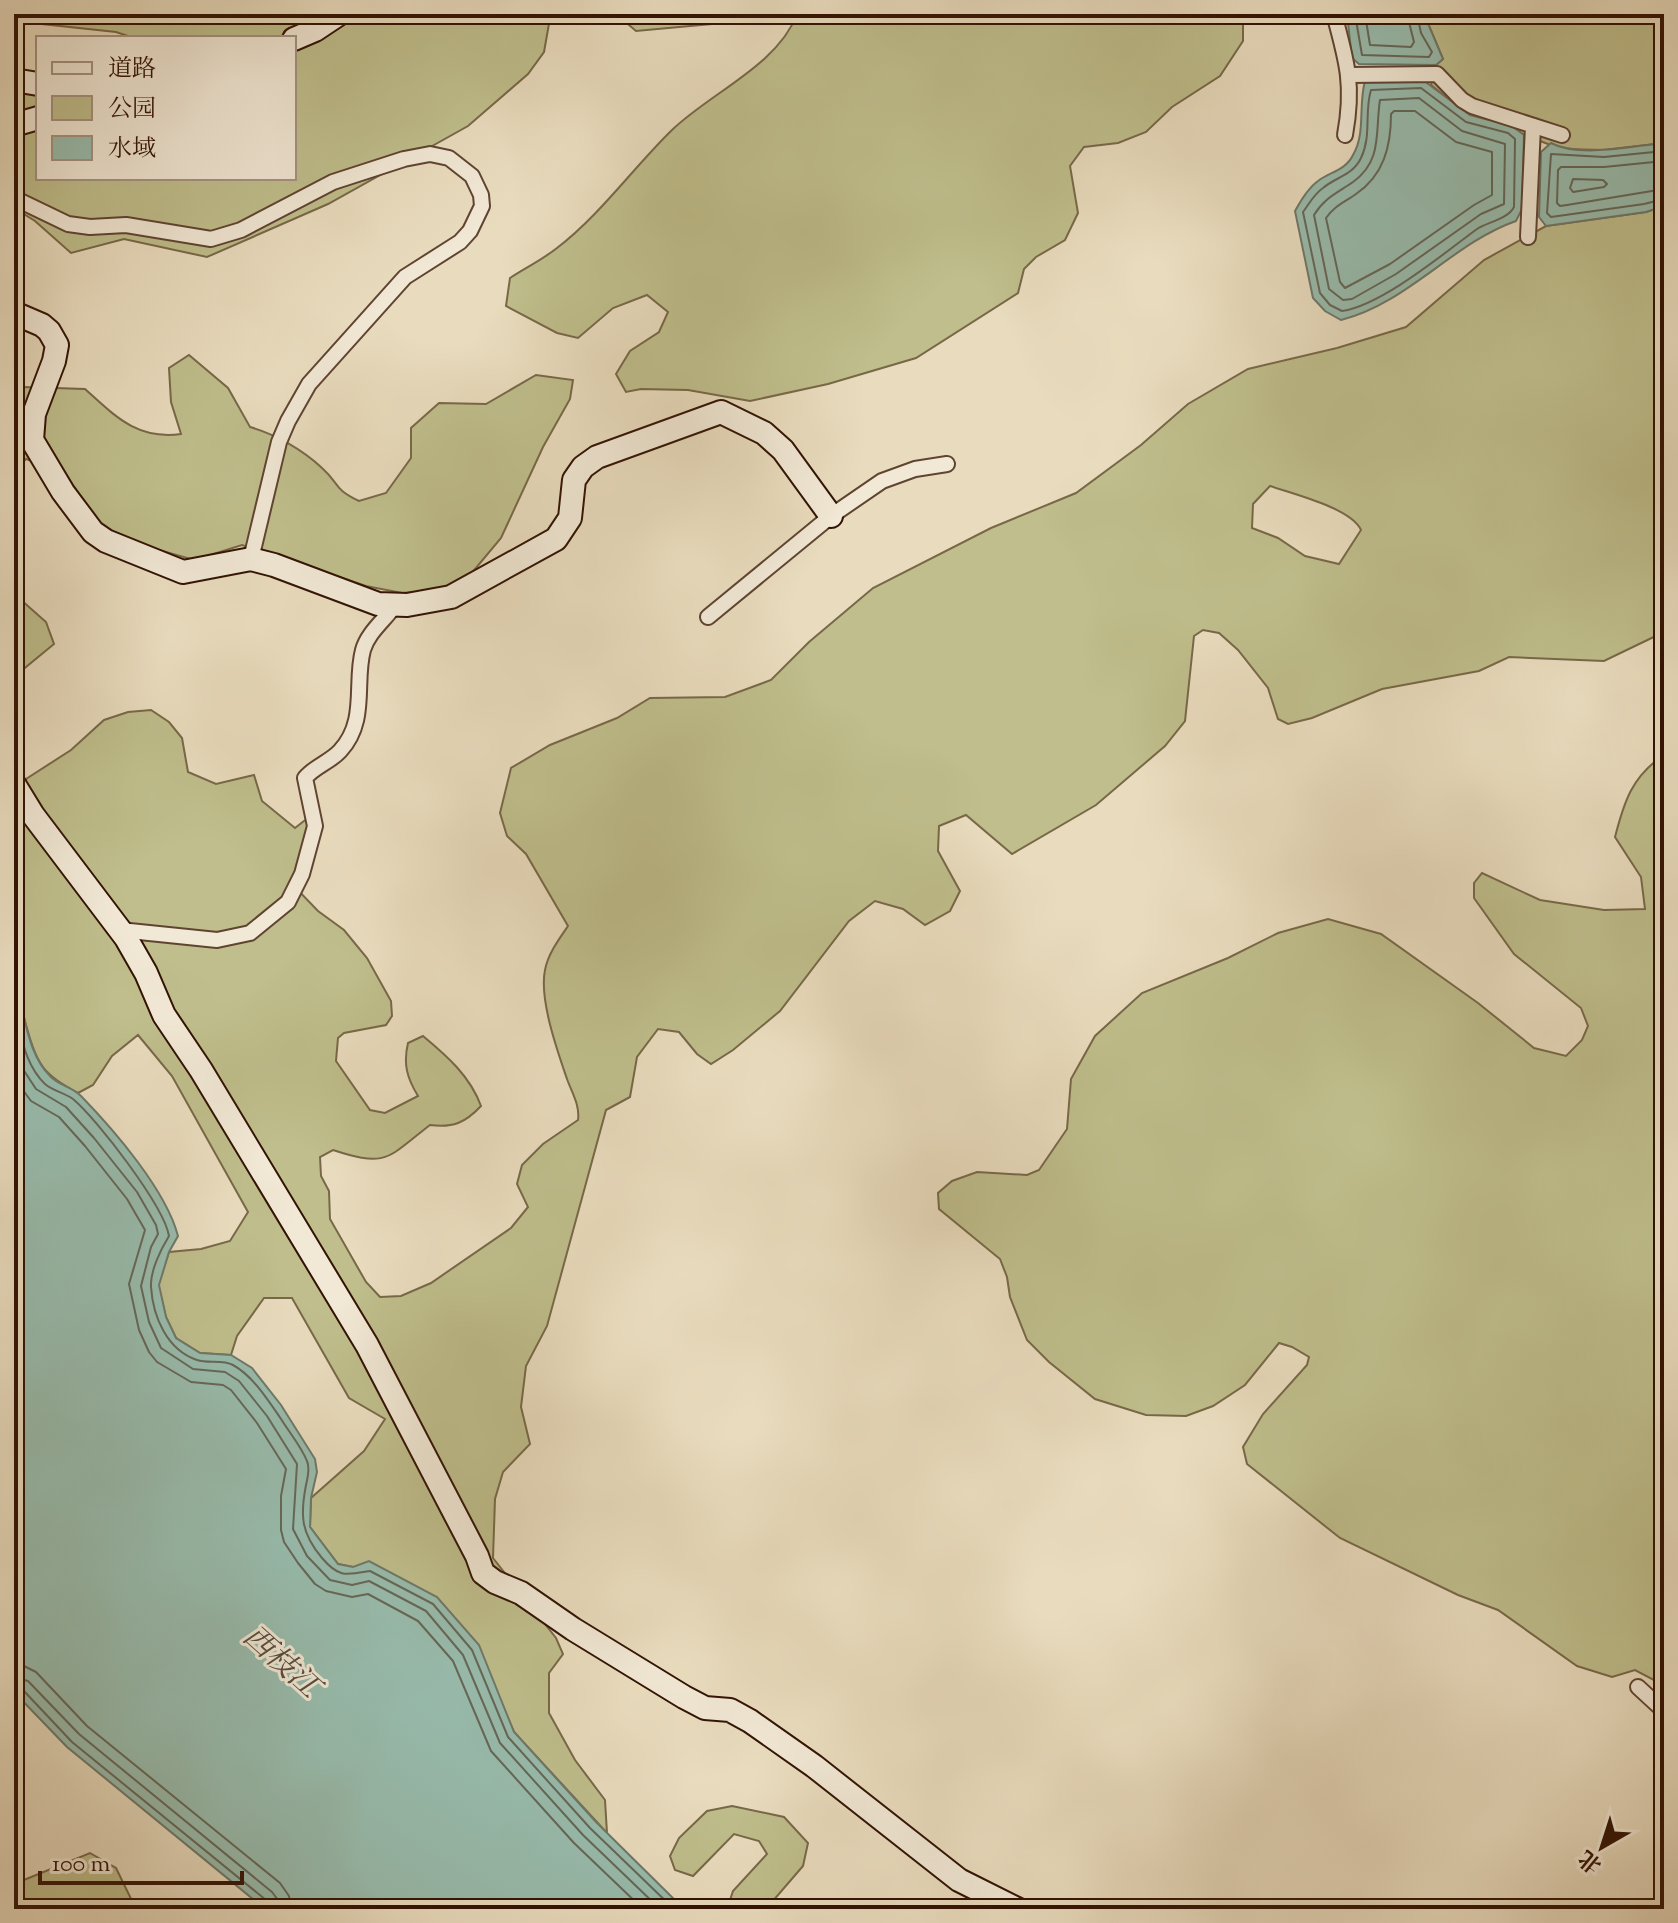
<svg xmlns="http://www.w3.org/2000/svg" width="1678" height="1923" font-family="'Sorts Mill Goudy','Noto Serif SC',serif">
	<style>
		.green { fill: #bfbe8c; stroke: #786848; stroke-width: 2; fill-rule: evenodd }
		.water { fill: #98bcad; stroke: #6f7869; stroke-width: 2 }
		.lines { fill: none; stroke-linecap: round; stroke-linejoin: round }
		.shore { stroke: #656758; stroke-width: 2 }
		.street-casing { stroke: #604432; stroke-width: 18 }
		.secondary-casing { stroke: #321204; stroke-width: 26 }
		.street { stroke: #f1e8d5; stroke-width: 14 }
		.secondary { stroke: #f1e8d5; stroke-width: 22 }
		.labels { text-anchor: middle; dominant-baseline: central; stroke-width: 6; stroke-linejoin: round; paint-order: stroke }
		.water-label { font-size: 30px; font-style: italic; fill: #564e3f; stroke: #f1e8d5 }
	</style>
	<rect width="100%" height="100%" fill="#e9dcbe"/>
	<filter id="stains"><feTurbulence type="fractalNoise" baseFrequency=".0025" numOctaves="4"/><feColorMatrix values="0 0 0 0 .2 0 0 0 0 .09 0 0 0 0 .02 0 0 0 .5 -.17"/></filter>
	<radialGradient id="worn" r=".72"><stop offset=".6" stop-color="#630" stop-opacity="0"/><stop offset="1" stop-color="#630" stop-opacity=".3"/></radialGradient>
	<g class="green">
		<path d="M 14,14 L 549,14 L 550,18 L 544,52 L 528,74 L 468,126 L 328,204 L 207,257 L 124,239 L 71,253 L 35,221 L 14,208 L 14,90 L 38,93 L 38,178 L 294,178 L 294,38 L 134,38 L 116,32 L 14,21 Z"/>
		<path d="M 620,14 L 738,14 L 712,24 L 636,31 L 622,19 Z"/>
		<path d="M 797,14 L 1243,14 L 1243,41 L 1220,76 L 1172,107 L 1146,132 L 1118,143 L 1084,147 L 1070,166 L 1078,213 L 1065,240 L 1036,257 L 1024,269 L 1018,293 L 916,358 L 828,384 L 750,401 L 688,390 L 641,389 L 626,392 L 616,374 L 630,351 L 659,332 L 668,312 L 647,295 L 613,308 L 578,338 L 557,333 L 506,306 L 510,278 C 525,268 542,260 557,248 C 600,215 633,168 672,130 C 710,93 778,65 797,14 Z"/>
		<path d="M 1424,14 L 1664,14 L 1664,143 L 1603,150 L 1561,149 L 1524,135 L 1512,126 L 1470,116 L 1431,85 L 1436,65 L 1443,59 Z"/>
		<path d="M 1664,206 L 1664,632 L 1604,661 L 1509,657 L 1479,671 L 1382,689 L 1312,718 L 1288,724 L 1278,719 L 1268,688 L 1238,650 L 1219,633 L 1203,630 L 1194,636 L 1185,721 L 1165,746 L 1096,805 L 1012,854 L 966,815 L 939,826 L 938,851 L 960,891 L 950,911 L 925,925 L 903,909 L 875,901 L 849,921 L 780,1011 L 733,1050 L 711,1064 L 697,1054 L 679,1032 L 658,1029 L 637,1057 L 630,1097 L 606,1110 L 547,1326 L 526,1366 L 521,1407 L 530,1444 L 503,1472 L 495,1499 L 493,1558 L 556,1638 L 563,1654 L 549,1673 L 549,1713 L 575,1760 L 605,1800 L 607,1833 L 514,1732 L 496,1690 L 353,1567 L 338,1564 L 310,1527 L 311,1498 L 364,1451 L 385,1419 L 349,1398 L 292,1298 L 264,1298 L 237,1336 L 231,1355 L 200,1353 L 176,1338 L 166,1317 L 158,1285 L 169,1252 L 201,1249 L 230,1241 L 248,1212 L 172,1076 L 138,1035 L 112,1056 L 93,1085 L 78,1093 C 42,1074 37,1064 26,1025 C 23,1014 22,1005 14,997 L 14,825 C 32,818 26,795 26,779 L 71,750 L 104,720 L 128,712 L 151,710 L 169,722 L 182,738 L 188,772 L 216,784 L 254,775 L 262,801 L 295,828 L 309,817 L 310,824 L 291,883 L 318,911 L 344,930 L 367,958 L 391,1001 L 392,1016 L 386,1025 L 344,1033 L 338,1038 L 336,1061 L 370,1110 L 385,1113 L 418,1096 C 407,1078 403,1064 408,1043 L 423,1036 C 447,1056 470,1076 481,1106 C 465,1123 453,1128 430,1125 C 387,1158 388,1168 333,1150 L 320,1157 L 321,1176 L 329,1191 L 330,1219 L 366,1282 L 380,1297 L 401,1296 L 431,1283 L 511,1228 L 528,1207 L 517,1184 L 522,1165 L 543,1144 L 578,1120 C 580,1105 572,1093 567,1079 C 557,1050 539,999 545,970 C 548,954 559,939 568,926 L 526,854 L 507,836 L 500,813 L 511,768 L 550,745 L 617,718 L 650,698 L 725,697 L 771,680 L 809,642 L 873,588 L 991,528 L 1076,493 L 1141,445 L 1188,404 L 1248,369 L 1337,348 L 1406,327 L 1484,260 L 1546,226 L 1646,212 ZM 1270,486 C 1293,494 1351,508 1361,530 L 1339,564 L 1305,556 L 1278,538 L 1252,528 L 1253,504 Z"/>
		<path d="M 189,355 L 228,388 L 250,427 C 275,434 303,450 322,468 C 340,484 333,489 359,501 L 386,493 L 411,458 L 411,428 L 439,403 L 486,404 L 536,375 L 573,380 L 570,399 L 543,447 L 501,538 L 471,574 L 449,590 L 402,593 L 366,586 L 242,545 L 194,560 L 152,548 L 101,526 L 64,472 L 26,459 L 14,471 L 14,390 L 24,387 L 85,389 C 115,416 137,440 181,434 L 171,402 L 169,368 Z"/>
		<path d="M 14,557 L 22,575 L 20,599 L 46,622 L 54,644 L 20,672 L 14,683 Z"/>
		<path d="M 1664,755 L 1664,1688 L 1656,1681 L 1635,1670 L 1612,1677 L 1577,1666 L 1498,1610 L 1458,1595 L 1340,1538 L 1247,1464 L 1243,1447 L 1263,1414 L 1307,1365 L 1309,1357 L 1292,1347 L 1279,1343 L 1245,1385 L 1213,1406 L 1186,1416 L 1146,1415 L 1095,1399 L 1049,1362 L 1027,1340 L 1010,1297 L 1007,1277 L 1000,1259 L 939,1209 L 938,1193 L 952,1181 L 977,1172 L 1027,1175 L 1039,1170 L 1067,1129 L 1071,1079 L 1095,1036 L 1142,993 L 1228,958 L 1278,933 L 1328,919 L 1381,934 L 1478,1003 L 1534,1048 L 1566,1056 L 1582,1040 L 1588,1026 L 1581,1008 L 1514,954 L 1474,898 L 1474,883 L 1482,873 L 1540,900 L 1604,910 L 1645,909 L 1641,877 L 1615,837 C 1624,802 1632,776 1664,755 Z"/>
		<path d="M 732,1806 L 784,1817 L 808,1843 L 803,1866 L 766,1909 L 730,1909 L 728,1906 L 733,1891 L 767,1854 L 759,1841 L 734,1834 L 693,1876 L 675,1870 L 670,1856 L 679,1838 L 707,1811 Z"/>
		<path d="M 90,1853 L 116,1868 L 136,1909 L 14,1909 L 14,1884 Z"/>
	</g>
	<g class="water">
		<path d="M 1347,14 L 1424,14 L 1443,59 L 1436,65 L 1359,64 L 1352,58 Z"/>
		<path d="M 1423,80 L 1470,115 L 1512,126 L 1524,135 L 1522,209 L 1516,221 C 1453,243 1408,303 1341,320 L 1325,311 L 1313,298 L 1295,211 C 1301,200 1308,188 1318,181 C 1330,172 1346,170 1353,155 C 1366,133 1358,106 1365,81 Z"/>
		<path d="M 1551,143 C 1579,158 1633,146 1664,143 L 1664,206 L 1646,212 L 1546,226 L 1539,217 L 1541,152 Z"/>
		<path d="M 14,997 L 20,1003 C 27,1028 31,1057 50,1076 C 58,1085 72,1087 81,1096 C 114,1130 166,1190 178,1236 L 169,1252 L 159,1285 L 166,1317 L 176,1338 L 200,1353 L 231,1355 L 252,1368 L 281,1405 L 315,1459 L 317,1472 L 311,1498 L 310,1527 L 338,1564 L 353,1567 L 369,1561 L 437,1597 L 479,1645 L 514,1732 L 596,1822 L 684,1909 L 265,1909 L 67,1747 L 14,1692 Z"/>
	</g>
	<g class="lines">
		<g class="shore">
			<path d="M 1355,14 L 1362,55 L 1429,57 L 1432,52 L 1421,33 L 1417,14"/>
			<path d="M 1365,14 L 1370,45 L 1411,47 L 1414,42 L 1407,14"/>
			<path d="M 1421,88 L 1466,122 L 1508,133 L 1515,139 L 1514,207 C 1508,219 1488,222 1477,229 C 1443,254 1382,305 1342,311 L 1330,305 L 1320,293 L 1303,212 C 1309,204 1314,194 1323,188 C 1336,177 1353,175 1361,158 C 1372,135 1364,112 1371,90 Z"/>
			<path d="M 1419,98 L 1462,131 L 1505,144 L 1504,204 L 1481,214 L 1396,274 L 1352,299 L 1343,300 L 1329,289 L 1314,215 C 1324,198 1337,193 1353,182 C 1383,161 1375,131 1380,100 Z"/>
			<path d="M 1394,111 L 1415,111 L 1456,142 L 1492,152 L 1492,195 L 1474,205 L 1390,264 L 1345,288 L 1340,282 L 1326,218 C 1334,206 1345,202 1356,194 C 1384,175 1391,146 1391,114 Z"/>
			<path d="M 1664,151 L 1604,157 L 1551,154 L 1547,213 L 1551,217 L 1644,204 L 1664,199"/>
			<path d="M 1664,161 L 1604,167 L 1561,167 L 1558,170 L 1557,203 L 1560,206 L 1567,205 L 1664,189"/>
			<path d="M 1573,179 L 1603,180 L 1607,184 L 1604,187 L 1573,192 L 1570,188 Z"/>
			<path d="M 14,1010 C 21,1035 25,1065 45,1084 C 53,1091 65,1093 73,1099 C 97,1119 164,1206 169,1236 C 161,1249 150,1271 151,1287 C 153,1317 167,1350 197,1360 C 208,1364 222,1359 233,1365 C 253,1376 268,1400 281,1419 C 289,1432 301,1446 307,1461 C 310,1468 308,1477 306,1485 C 300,1516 301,1533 322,1558 C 339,1578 346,1575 370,1571 L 433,1604 L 472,1650 L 508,1737 L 590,1828 L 674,1909"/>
			<path d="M 14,1049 L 19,1063 L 36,1089 L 66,1107 L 94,1138 L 137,1192 L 156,1225 L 158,1234 L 151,1247 L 141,1286 L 149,1322 L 161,1348 L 193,1369 L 225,1372 L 239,1381 L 267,1416 L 297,1464 L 293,1529 L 307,1556 L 330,1580 L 352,1585 L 369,1581 L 426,1611 L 463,1655 L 500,1743 L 583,1835 L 660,1909"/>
			<path d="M 14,1078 L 31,1101 L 59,1117 L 85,1146 L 127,1199 L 145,1230 L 129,1284 L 139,1330 L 149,1352 L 157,1362 L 191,1382 L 223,1385 L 231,1390 L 257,1423 L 286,1469 L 281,1496 L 281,1530 L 284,1542 L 298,1563 L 315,1584 L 326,1591 L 352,1597 L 368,1594 L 418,1621 L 453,1661 L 491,1751 L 574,1843 L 643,1909"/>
			<path d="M 14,1665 L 24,1666 L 36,1672 L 87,1726 L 280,1883 L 289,1896 L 291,1909"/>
			<path d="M 14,1677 L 28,1681 L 79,1734 L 272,1892 L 278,1900 L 279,1909"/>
			<path d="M 14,1687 L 23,1690 L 72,1742 L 266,1900 L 269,1909"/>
		</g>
		<g class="street-casing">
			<g id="street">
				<path d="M 1334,14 C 1347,61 1354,86 1345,135"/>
				<path d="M 1350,75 L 1437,74 L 1462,100 L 1472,106 L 1562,135"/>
				<path d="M 14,198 L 68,224 L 90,227 L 126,225 L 211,239 L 241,230 L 333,182 L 404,159 L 430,154 L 449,158 L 472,176 L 481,195 L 482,206 L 470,231 L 460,242 L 405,277 L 309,384 L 288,421 L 279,442 L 251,559"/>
				<path d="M 1528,237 L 1533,126"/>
				<path d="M 708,617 L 831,516 L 882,481 L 915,469 L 947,464"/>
				<path d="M 120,930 L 217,940 L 250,933 L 288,902 L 302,874 L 315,826 L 305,778 C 315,766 330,762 340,751 C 368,721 354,683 363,650 C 368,632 385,620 395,605"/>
				<path d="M 1638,1687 L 1664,1711"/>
			</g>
		</g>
		<g class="secondary-casing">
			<g id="secondary">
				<path d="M 294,39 L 315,30 L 339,14"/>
				<path d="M 14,80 L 38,84"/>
				<path d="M 14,125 L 38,118"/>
				<path d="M 14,313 L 42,325 L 49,331 L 57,345 L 54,361 L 34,414 L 32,440 L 63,492 L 93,532 L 106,541 L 183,572 L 251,559 L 274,565 L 378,604 L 407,605 L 451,597 L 556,539 L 570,518 L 574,480 L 583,467 L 597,457 L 721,412 L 764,433 L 783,450 L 831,516"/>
				<path d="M 14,784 L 33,815 L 126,938 L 146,973 L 164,1015 L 201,1070 L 367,1345 L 477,1556 L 483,1573 L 495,1582 L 521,1593 L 573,1629 L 684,1697 L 705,1708 L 730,1710 L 750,1721 L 814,1766 L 959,1880 L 1017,1909"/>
			</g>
		</g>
		<use href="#street" class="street"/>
		<use href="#secondary" class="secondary"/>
	</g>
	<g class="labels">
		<g class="water-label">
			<text transform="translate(280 1663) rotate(42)">西枝江</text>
		</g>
	</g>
	<rect width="1678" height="1923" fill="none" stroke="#e9dcbe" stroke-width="48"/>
	<rect x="16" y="16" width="1646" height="1891" fill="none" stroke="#321204" stroke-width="4"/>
	<rect x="24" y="24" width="1630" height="1875" fill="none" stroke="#321204" stroke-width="2"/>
	<rect x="36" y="36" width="260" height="144" fill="#f1e8d5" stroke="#a59281" stroke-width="2"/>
	<rect x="52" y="62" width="40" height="12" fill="#f1e8d5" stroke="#a59281" stroke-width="2"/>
	<text x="108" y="76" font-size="24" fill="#321204">道路</text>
	<rect x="52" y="96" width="40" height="24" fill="#bfbe8c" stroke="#a59281" stroke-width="2"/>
	<text x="108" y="116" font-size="24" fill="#321204">公园</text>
	<rect x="52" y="136" width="40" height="24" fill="#98bcad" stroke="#a59281" stroke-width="2"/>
	<text x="108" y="156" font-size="24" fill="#321204">水域</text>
	<g transform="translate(1602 1847) rotate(219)" stroke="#f1e8d5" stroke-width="6" paint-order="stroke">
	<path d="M0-6L14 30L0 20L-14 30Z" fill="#321204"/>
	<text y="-12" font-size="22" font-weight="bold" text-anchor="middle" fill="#321204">北</text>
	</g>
	<path d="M40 1871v12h202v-12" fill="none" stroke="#321204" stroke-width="4"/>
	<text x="52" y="1871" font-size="24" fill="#321204" stroke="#f1e8d5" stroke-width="6" paint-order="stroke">100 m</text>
	<rect width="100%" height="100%" filter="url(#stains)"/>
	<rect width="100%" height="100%" fill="url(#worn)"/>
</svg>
